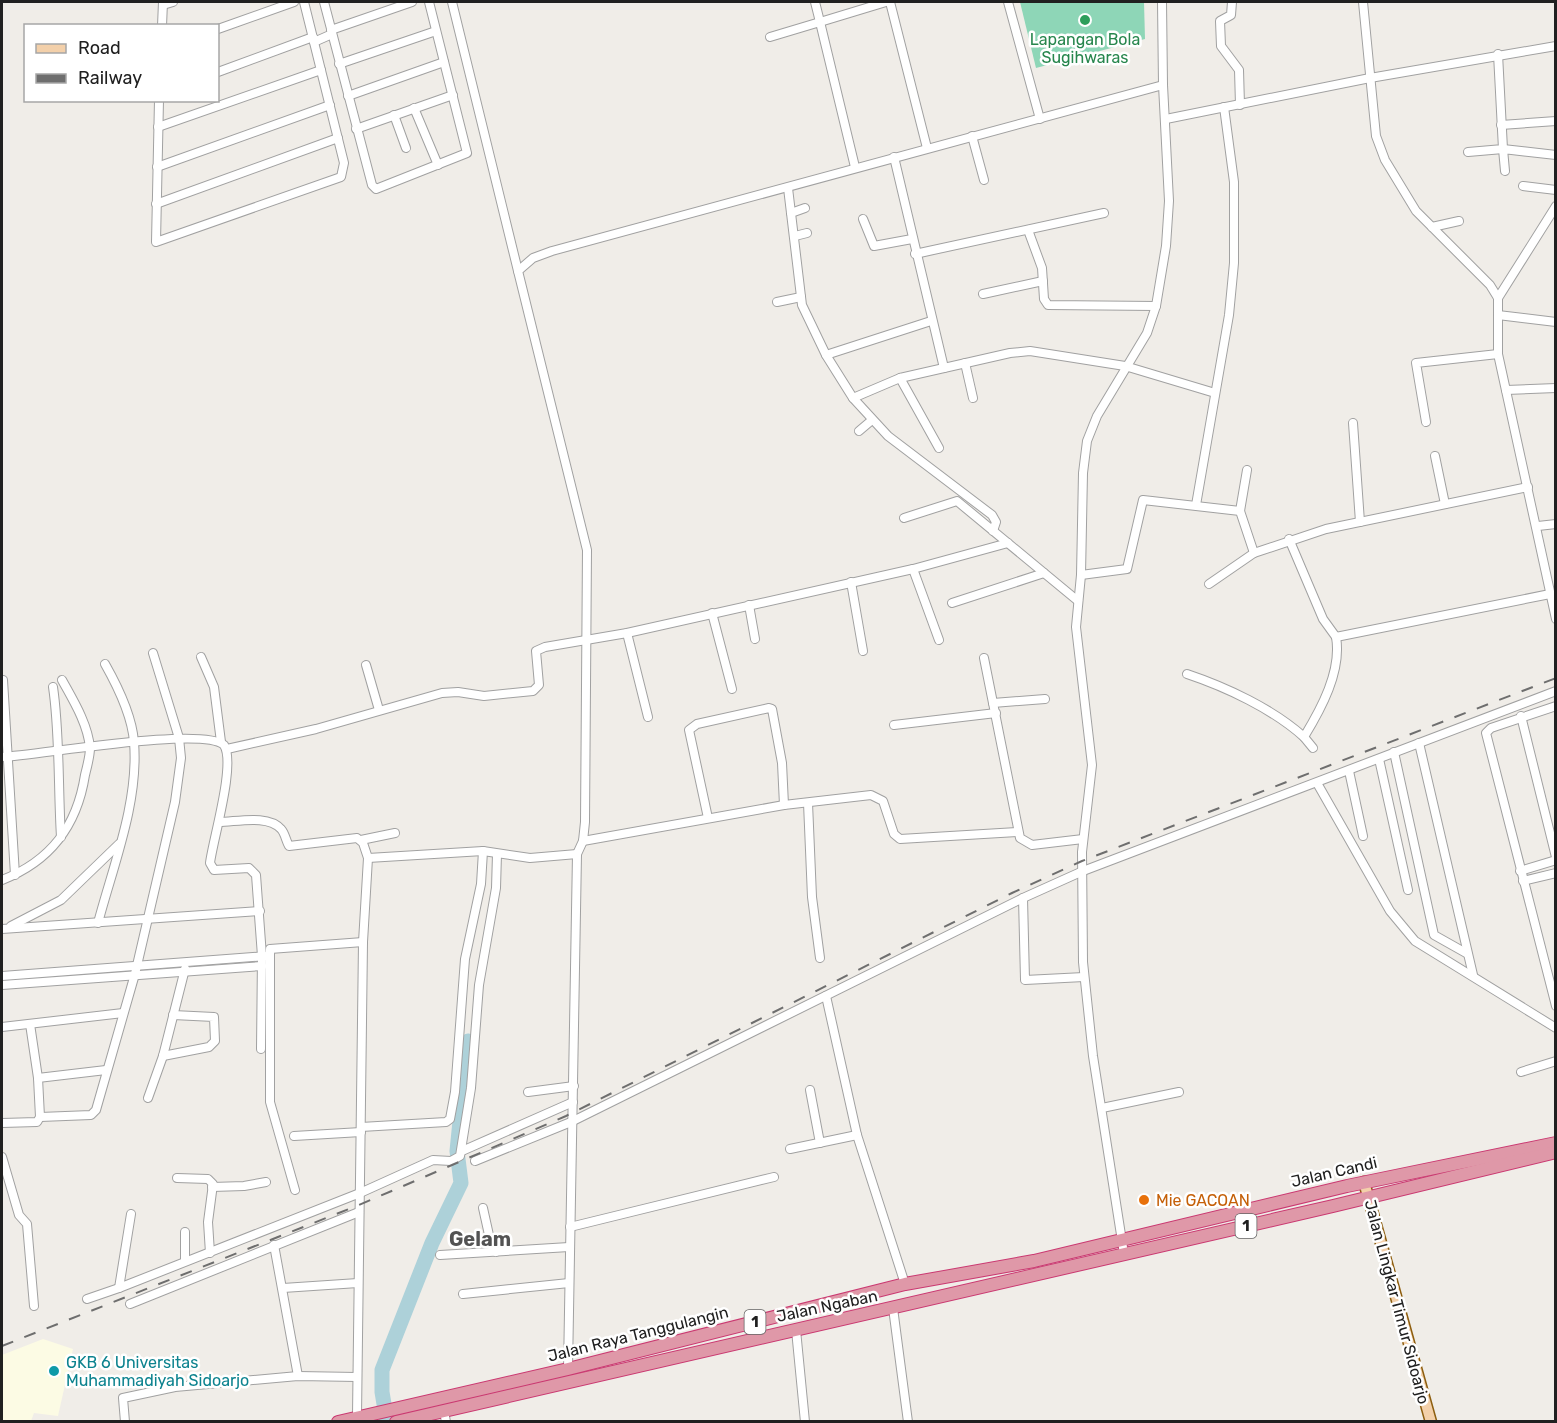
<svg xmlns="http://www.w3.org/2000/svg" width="1557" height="1423" font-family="Rubik,sans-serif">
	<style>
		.education { fill: #fcfbe4 }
		.pitch { fill: #8ed6b7 }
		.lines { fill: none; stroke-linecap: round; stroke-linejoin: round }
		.river { stroke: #add1d9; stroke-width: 15 }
		.minor-casing { stroke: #a1a1a1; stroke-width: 10 }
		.major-casing { stroke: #8d5e0f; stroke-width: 13 }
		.highway-casing { stroke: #ca3971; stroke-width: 14 }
		.minor { stroke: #fff; stroke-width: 8 }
		.major { stroke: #f3d0aa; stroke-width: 10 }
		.highway { stroke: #df98a8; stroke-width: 12 }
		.rail { stroke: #6e6e6e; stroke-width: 2; stroke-dasharray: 12 12; stroke-linecap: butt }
		.leisure-dot { fill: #2e9e5b; stroke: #fff; stroke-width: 2 }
		.food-dot { fill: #e8710a; stroke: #fff; stroke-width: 2 }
		.culture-dot { fill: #0f9aa8; stroke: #fff; stroke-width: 2 }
		.labels { text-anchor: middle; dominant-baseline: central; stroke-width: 5; stroke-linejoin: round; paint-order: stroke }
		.shield { fill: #fff; stroke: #636363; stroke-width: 1.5 }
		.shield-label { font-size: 15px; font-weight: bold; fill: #202020 }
		.leisure-label { font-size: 16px; fill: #27864d; stroke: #fff }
		.street-label { font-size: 16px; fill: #202020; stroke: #fff }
		.food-label { font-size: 16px; fill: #c56008; stroke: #fff; text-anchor: start }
		.culture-label { font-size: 16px; fill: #0d838f; stroke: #fff; text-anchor: start }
		.quarter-label { font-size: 20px; font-weight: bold; fill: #535353; stroke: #fff }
	</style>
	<rect width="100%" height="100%" fill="#f0ede8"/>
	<path class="education" d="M 43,1339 L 73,1349 L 58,1416 L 34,1413 L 31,1421 L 2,1421 L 2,1355 Z"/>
	<path class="pitch" d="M 1020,2 L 1144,2 L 1145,39 L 1036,68 Z"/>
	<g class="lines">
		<path class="river" d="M 387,1422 L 382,1392 L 382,1370 L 432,1243 L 461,1183 L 457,1151 L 468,1041"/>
		<g class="minor-casing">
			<g id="minor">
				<path d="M 324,2 L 372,185 L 376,189 L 467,153 L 429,2"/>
				<path d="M 452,2 L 518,271"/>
				<path d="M 815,2 L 820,22 L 886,2"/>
				<path d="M 890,2 L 927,148"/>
				<path d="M 1008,2 L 1040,119"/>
				<path d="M 1232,2 L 1231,15 L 1220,21 L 1221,46 L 1239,70 L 1240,105"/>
				<path d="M 1363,2 L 1376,136 L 1385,160 L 1416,211 L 1490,285 L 1498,298 L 1498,354 L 1556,619"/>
				<path d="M 163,5 L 173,2"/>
				<path d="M 162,26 L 163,2"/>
				<path d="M 218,29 L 294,2"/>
				<path d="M 331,30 L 412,2"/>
				<path d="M 770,37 L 820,22 L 855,167"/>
				<path d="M 314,42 L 332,34"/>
				<path d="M 339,64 L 436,31"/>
				<path d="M 218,72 L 313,37"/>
				<path d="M 348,96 L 444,62"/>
				<path d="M 159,100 L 156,242 L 341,177 L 344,163 L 304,2"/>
				<path d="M 414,108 L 438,165"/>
				<path d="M 394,115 L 406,148"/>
				<path d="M 1166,119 L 1370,78 L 1556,46"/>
				<path d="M 1501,125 L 1556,121"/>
				<path d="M 158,127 L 321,70"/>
				<path d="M 356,129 L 453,95"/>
				<path d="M 972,136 L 984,180"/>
				<path d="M 1468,152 L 1503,149 L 1498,54"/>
				<path d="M 894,157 L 944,368"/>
				<path d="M 157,167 L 330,105"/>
				<path d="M 1505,171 L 1503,149 L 1556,155"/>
				<path d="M 1523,186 L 1556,190"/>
				<path d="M 788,188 L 802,305 L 826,355 L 853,398 L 888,436 L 992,515 L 996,522 L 993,531"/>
				<path d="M 156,204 L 338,138"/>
				<path d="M 791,213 L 805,208"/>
				<path d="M 863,219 L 874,246 L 912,239"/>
				<path d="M 1432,227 L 1459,221"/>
				<path d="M 1028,230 L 1042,268 L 1044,299 L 1048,305 L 1156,306"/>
				<path d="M 795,236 L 807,233"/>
				<path d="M 915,254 L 1104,213"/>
				<path d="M 983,294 L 1043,281"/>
				<path d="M 1498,298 L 1556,206"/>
				<path d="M 777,302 L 801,297"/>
				<path d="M 1498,315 L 1556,322"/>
				<path d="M 826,355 L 931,321"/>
				<path d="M 965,363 L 973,398"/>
				<path d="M 900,378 L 939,448"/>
				<path d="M 1506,390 L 1556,388"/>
				<path d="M 853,398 L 900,378 L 1010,353 L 1030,351 L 1125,366 L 1215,393"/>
				<path d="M 1426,422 L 1416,363 L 1498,354"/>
				<path d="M 1353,423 L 1360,522"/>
				<path d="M 859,431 L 872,420"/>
				<path d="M 1435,456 L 1445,504"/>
				<path d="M 1196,505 L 1229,315 L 1234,263 L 1234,182 L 1224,107"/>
				<path d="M 1240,511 L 1247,470"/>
				<path d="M 904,518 L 957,501 L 1078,601"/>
				<path d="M 1538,526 L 1556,524"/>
				<path d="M 1289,539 L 1323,619 L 1336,637 L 1550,594"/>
				<path d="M 913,569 L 939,640"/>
				<path d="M 1081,575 L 1127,569 L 1143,500 L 1240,511 L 1254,553 L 1326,529 L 1528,487"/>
				<path d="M 851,582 L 863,651"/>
				<path d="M 1209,584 L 1254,553"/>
				<path d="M 952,603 L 1044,573"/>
				<path d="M 749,605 L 755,639"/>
				<path d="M 712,613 L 732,689"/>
				<path d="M 627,633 L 648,717"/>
				<path d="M 201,657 L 214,687 L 221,742"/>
				<path d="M 984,658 L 1020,838 L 1032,845 L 1083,839"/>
				<path d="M 366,665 L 379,710"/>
				<path d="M 1187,674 C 1226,687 1273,709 1304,737 C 1321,709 1342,671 1336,637"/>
				<path d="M 3,680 L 15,875"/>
				<path d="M 53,687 C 60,734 58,789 61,837"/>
				<path d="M 993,703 L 1045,699"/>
				<path d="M 1556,706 L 1491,728 L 1486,733 L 1556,1006"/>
				<path d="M 1521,716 L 1556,857"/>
				<path d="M 894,725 L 996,713"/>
				<path d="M 1304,737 L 1313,748"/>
				<path d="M 1419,743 L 1473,975"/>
				<path d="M 227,749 L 316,729 L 442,693 L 458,692 L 484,696 L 533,691 L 539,685 L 536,651 L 545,647 L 627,633 L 913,569 L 1008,543"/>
				<path d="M 1394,752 L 1434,935 L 1466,953"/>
				<path d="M 2,757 C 40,755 202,726 224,745 C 236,764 213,839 210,863 L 214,870 L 249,868 L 256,875 L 262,956 L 261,1049"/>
				<path d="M 1379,759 L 1408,890"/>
				<path d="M 1349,771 L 1363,836"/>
				<path d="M 1317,783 L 1390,911 L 1415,941 L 1556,1028"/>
				<path d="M 808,803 L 812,897 L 820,958"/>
				<path d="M 708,818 L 689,730 L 697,724 L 769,708 L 772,709 L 782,763 L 784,805"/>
				<path d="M 219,822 C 236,822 268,814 281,829 C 285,833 286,841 289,846 L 357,838 L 363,843 L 368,858 L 363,942 L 357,1416"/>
				<path d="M 361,840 L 395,833"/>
				<path d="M 583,841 L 784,805 L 871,795 L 883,801 L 894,834 L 900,839 L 1017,832"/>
				<path d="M 368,858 L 483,851 L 530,858 L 577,854"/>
				<path d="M 1520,871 L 1556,860"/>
				<path d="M 2,880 C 51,861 77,826 85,775 C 87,767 90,756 90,748 C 88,724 73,700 62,680"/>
				<path d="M 1523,881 L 1556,873"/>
				<path d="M 1023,898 L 1025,980 L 1084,977"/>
				<path d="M 98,923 C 113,866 139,802 134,742 C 132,715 118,687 105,664"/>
				<path d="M 11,926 L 61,900 L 119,844"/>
				<path d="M 2,929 L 260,911"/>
				<path d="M 2,976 L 267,956"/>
				<path d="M 2,985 L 262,966"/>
				<path d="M 826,996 L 857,1135 L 905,1284"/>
				<path d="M 2,1027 L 123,1013"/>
				<path d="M 163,1056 L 209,1047 L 215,1041 L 214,1017 L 173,1015"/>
				<path d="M 1521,1072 L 1556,1061"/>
				<path d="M 38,1078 L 106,1070"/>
				<path d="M 810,1090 L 820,1143"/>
				<path d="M 528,1092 L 574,1086"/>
				<path d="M 148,1098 L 163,1056 L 185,969"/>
				<path d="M 1102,1108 L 1179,1092"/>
				<path d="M 40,1117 L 91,1115 L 96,1110 L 135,974 L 175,802 L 181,758 L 179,738 L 153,653"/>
				<path d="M 2,1123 L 37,1122 L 40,1117 L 38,1078 L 30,1024"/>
				<path d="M 361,1127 L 446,1122 L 450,1119 L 455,1092 L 465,959 L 481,884 L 483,851"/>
				<path d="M 294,1136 L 361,1132"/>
				<path d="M 790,1149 L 857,1135"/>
				<path d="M 462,1151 L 573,1102"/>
				<path d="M 2,1157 L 19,1215 L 27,1224 L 34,1306"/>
				<path d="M 475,1161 L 571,1122 L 1023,898 L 1083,871 L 1556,691"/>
				<path d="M 177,1178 L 208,1179 L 213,1184 L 208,1222 L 210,1253"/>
				<path d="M 212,1187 L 244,1186 L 266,1182"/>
				<path d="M 295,1190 L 270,1102 L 270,949 L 363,942"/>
				<path d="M 483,1208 L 489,1235 L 496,1252"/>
				<path d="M 131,1214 L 119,1288 L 360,1193 L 433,1160 L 451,1161 L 460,1156 L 471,1088 L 479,985 L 496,888 L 497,854"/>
				<path d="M 570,1227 L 774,1177"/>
				<path d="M 274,1245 L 298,1376"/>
				<path d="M 1124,1254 L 1093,1056 L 1083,962 L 1082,852 L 1092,765 L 1076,627 L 1081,575 L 1083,473 L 1087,441 L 1097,416 L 1147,333 L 1156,306 L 1166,246 L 1169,201 L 1163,85 L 1162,2"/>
				<path d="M 440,1255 L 569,1247"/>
				<path d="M 185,1261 L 185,1232"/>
				<path d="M 283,1288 L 358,1283"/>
				<path d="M 463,1294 L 569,1283"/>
				<path d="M 87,1299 L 119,1288"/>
				<path d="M 130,1304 L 359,1212"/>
				<path d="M 893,1308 L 908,1422"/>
				<path d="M 796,1330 L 805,1422"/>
				<path d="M 568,1369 L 577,854 L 583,841 L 585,822 L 587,550 L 518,271 L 533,258 L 552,251 L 1163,85"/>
				<path d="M 444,1411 L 446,1422"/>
				<path d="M 125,1422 L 123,1398 L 175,1387 L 298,1376 L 357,1377"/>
			</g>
		</g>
		<g class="major-casing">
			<path id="major" d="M 1364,1182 L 1431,1422"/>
		</g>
		<g class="highway-casing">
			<g id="highway">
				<path d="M 338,1422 L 568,1369 L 905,1284 L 1034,1261 L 1347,1186 L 1556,1143"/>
				<path d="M 396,1422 L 1333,1206 L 1556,1152"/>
			</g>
		</g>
		<use href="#minor" class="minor"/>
		<use href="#major" class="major"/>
		<use href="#highway" class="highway"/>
		<path class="rail" d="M 2,1346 L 359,1205 L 566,1116 L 1012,893 L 1082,861 L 1556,678"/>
	</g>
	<circle class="leisure-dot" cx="1085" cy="20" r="6"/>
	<circle class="food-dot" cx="1144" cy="1200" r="6"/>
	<circle class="culture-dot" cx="54" cy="1371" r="6"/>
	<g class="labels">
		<g class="shield">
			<rect x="1235.5" y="1214" width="21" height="24" rx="4.5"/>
			<rect x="744.5" y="1310" width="21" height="24" rx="4.5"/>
		</g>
		<g class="shield-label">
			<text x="1246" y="1226">1</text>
			<text x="755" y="1322">1</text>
		</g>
		<g class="leisure-label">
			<text x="1085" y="39">Lapangan Bola<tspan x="1085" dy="18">Sugihwaras</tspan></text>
		</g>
		<g class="street-label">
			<text transform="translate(1334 1172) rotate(-13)">Jalan Candi</text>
			<text transform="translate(1397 1302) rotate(75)">Jalan Lingkar Timur Sidoarjo</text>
			<text transform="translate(827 1306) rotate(-12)">Jalan Ngaban</text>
			<text transform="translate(638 1334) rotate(-14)">Jalan Raya Tanggulangin</text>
		</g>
		<g class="food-label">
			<text x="1156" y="1200">Mie GACOAN</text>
		</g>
		<g class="culture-label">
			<text x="66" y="1362">GKB 6 Universitas<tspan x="66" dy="18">Muhammadiyah Sidoarjo</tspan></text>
		</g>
		<g class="quarter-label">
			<text x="480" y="1239">Gelam</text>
		</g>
	</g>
	<rect width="1557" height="1423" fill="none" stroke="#202020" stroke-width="6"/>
	<rect x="24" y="24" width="195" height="78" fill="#ffffff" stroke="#a6a6a6" stroke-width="1.5"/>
	<rect x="36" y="44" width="30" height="9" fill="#f3d0aa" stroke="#a6a6a6" stroke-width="1.5"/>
	<text x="78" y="54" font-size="18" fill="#202020">Road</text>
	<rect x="36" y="74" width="30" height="9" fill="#6e6e6e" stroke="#a6a6a6" stroke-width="1.5"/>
	<text x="78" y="84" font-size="18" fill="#202020">Railway</text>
</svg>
